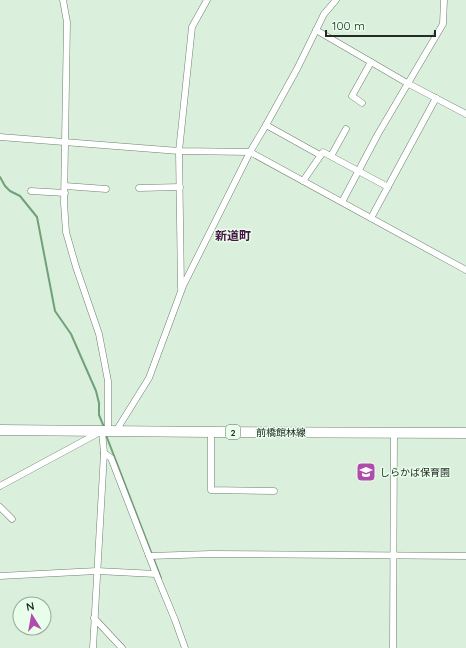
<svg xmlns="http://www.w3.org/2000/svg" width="466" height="648" font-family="Quicksand,'Noto Sans JP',sans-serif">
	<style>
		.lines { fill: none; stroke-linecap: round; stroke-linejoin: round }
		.stream { stroke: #70a178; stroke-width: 2 }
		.minor-casing { stroke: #6d806f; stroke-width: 7 }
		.primary-casing { stroke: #6d806f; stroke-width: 11 }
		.minor { stroke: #fff; stroke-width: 6 }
		.primary { stroke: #fff; stroke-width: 10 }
		.labels { text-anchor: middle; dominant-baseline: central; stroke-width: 3; stroke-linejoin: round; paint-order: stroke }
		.shield { fill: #e8fdea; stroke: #5f6b60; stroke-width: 1 }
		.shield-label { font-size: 9px; font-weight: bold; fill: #242c25 }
		.street-label { font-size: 10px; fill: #242c25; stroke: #e8fdea }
		.poi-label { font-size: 10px; fill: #242c25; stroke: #e8fdea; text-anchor: start }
		.quarter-label { font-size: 12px; font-weight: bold; fill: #471646; stroke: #e8fdea }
	</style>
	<rect width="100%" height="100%" fill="#daf0dd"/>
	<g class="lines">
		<g class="stream">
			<path d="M 0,177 L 5,186 L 10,191 L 20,196 L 37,217 L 55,311 L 71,334 L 96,391 L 99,403 L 99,415 L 104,427"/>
			<path d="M 106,435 L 161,578"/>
		</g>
		<g class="minor-casing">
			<g id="minor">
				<path d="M 63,0 L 67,22 L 64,203 L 66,232 L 76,267 L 99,334 L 108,381 L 108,431"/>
				<path d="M 316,30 L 407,83 L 466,114"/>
				<path d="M 362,103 L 352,96 L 371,62"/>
				<path d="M 266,125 L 320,155"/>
				<path d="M 0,137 L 179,151 L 250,152 L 466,270"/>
				<path d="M 331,156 L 346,129"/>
				<path d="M 303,181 L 323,152 L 388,187"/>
				<path d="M 65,186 L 106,189"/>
				<path d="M 139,188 L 180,187"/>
				<path d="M 31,191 L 65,193"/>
				<path d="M 342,202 L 378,134 L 443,24 L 444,0"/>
				<path d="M 371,218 L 436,98"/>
				<path d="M 181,288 L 179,151 L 192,27 L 207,0"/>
				<path d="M 116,431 L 149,378 L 183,286 L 250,152 L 266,125 L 297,69 L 324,14 L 336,0"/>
				<path d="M 211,432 L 211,490 L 274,491"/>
				<path d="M 104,453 L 111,458 L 156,574 L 175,620 L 185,648"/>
				<path d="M 0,486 L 102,431 L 104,453 L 93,648"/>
				<path d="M 0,507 L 12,519"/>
				<path d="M 149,556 L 211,554 L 466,556"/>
				<path d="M 0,576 L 97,571 L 156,574"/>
				<path d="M 94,618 L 122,648"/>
				<path d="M 393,648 L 394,432"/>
			</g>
		</g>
		<g class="primary-casing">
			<path id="primary" d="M 0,430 L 211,432 L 466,433"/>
		</g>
		<use href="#minor" class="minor"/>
		<use href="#primary" class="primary"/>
	</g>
	<defs>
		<g id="school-square" transform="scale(1)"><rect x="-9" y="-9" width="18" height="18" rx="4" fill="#b14aad" stroke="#e8fdea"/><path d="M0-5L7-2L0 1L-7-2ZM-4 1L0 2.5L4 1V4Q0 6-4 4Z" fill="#fff"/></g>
	</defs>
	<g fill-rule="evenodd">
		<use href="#school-square" x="366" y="472"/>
	</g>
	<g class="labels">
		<rect class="shield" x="226" y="425" width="14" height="14" rx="3"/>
		<g class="shield-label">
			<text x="233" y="432">2</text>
		</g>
		<g class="street-label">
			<text x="281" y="432">前橋館林線</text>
		</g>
		<g class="poi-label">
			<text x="380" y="472">しらかば保育園</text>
		</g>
		<g class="quarter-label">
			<text x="233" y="235">新道町</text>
		</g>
	</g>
	<g transform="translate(32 616) rotate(349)"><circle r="19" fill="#e8fdea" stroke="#9aa99b"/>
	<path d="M0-3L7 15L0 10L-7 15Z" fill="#b14aad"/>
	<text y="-6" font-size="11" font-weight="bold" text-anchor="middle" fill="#242c25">N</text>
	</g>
	<path d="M326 30v6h109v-6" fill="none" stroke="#242c25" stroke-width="2"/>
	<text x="332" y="30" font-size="12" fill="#242c25" stroke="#e8fdea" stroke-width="3" paint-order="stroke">100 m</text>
</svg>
